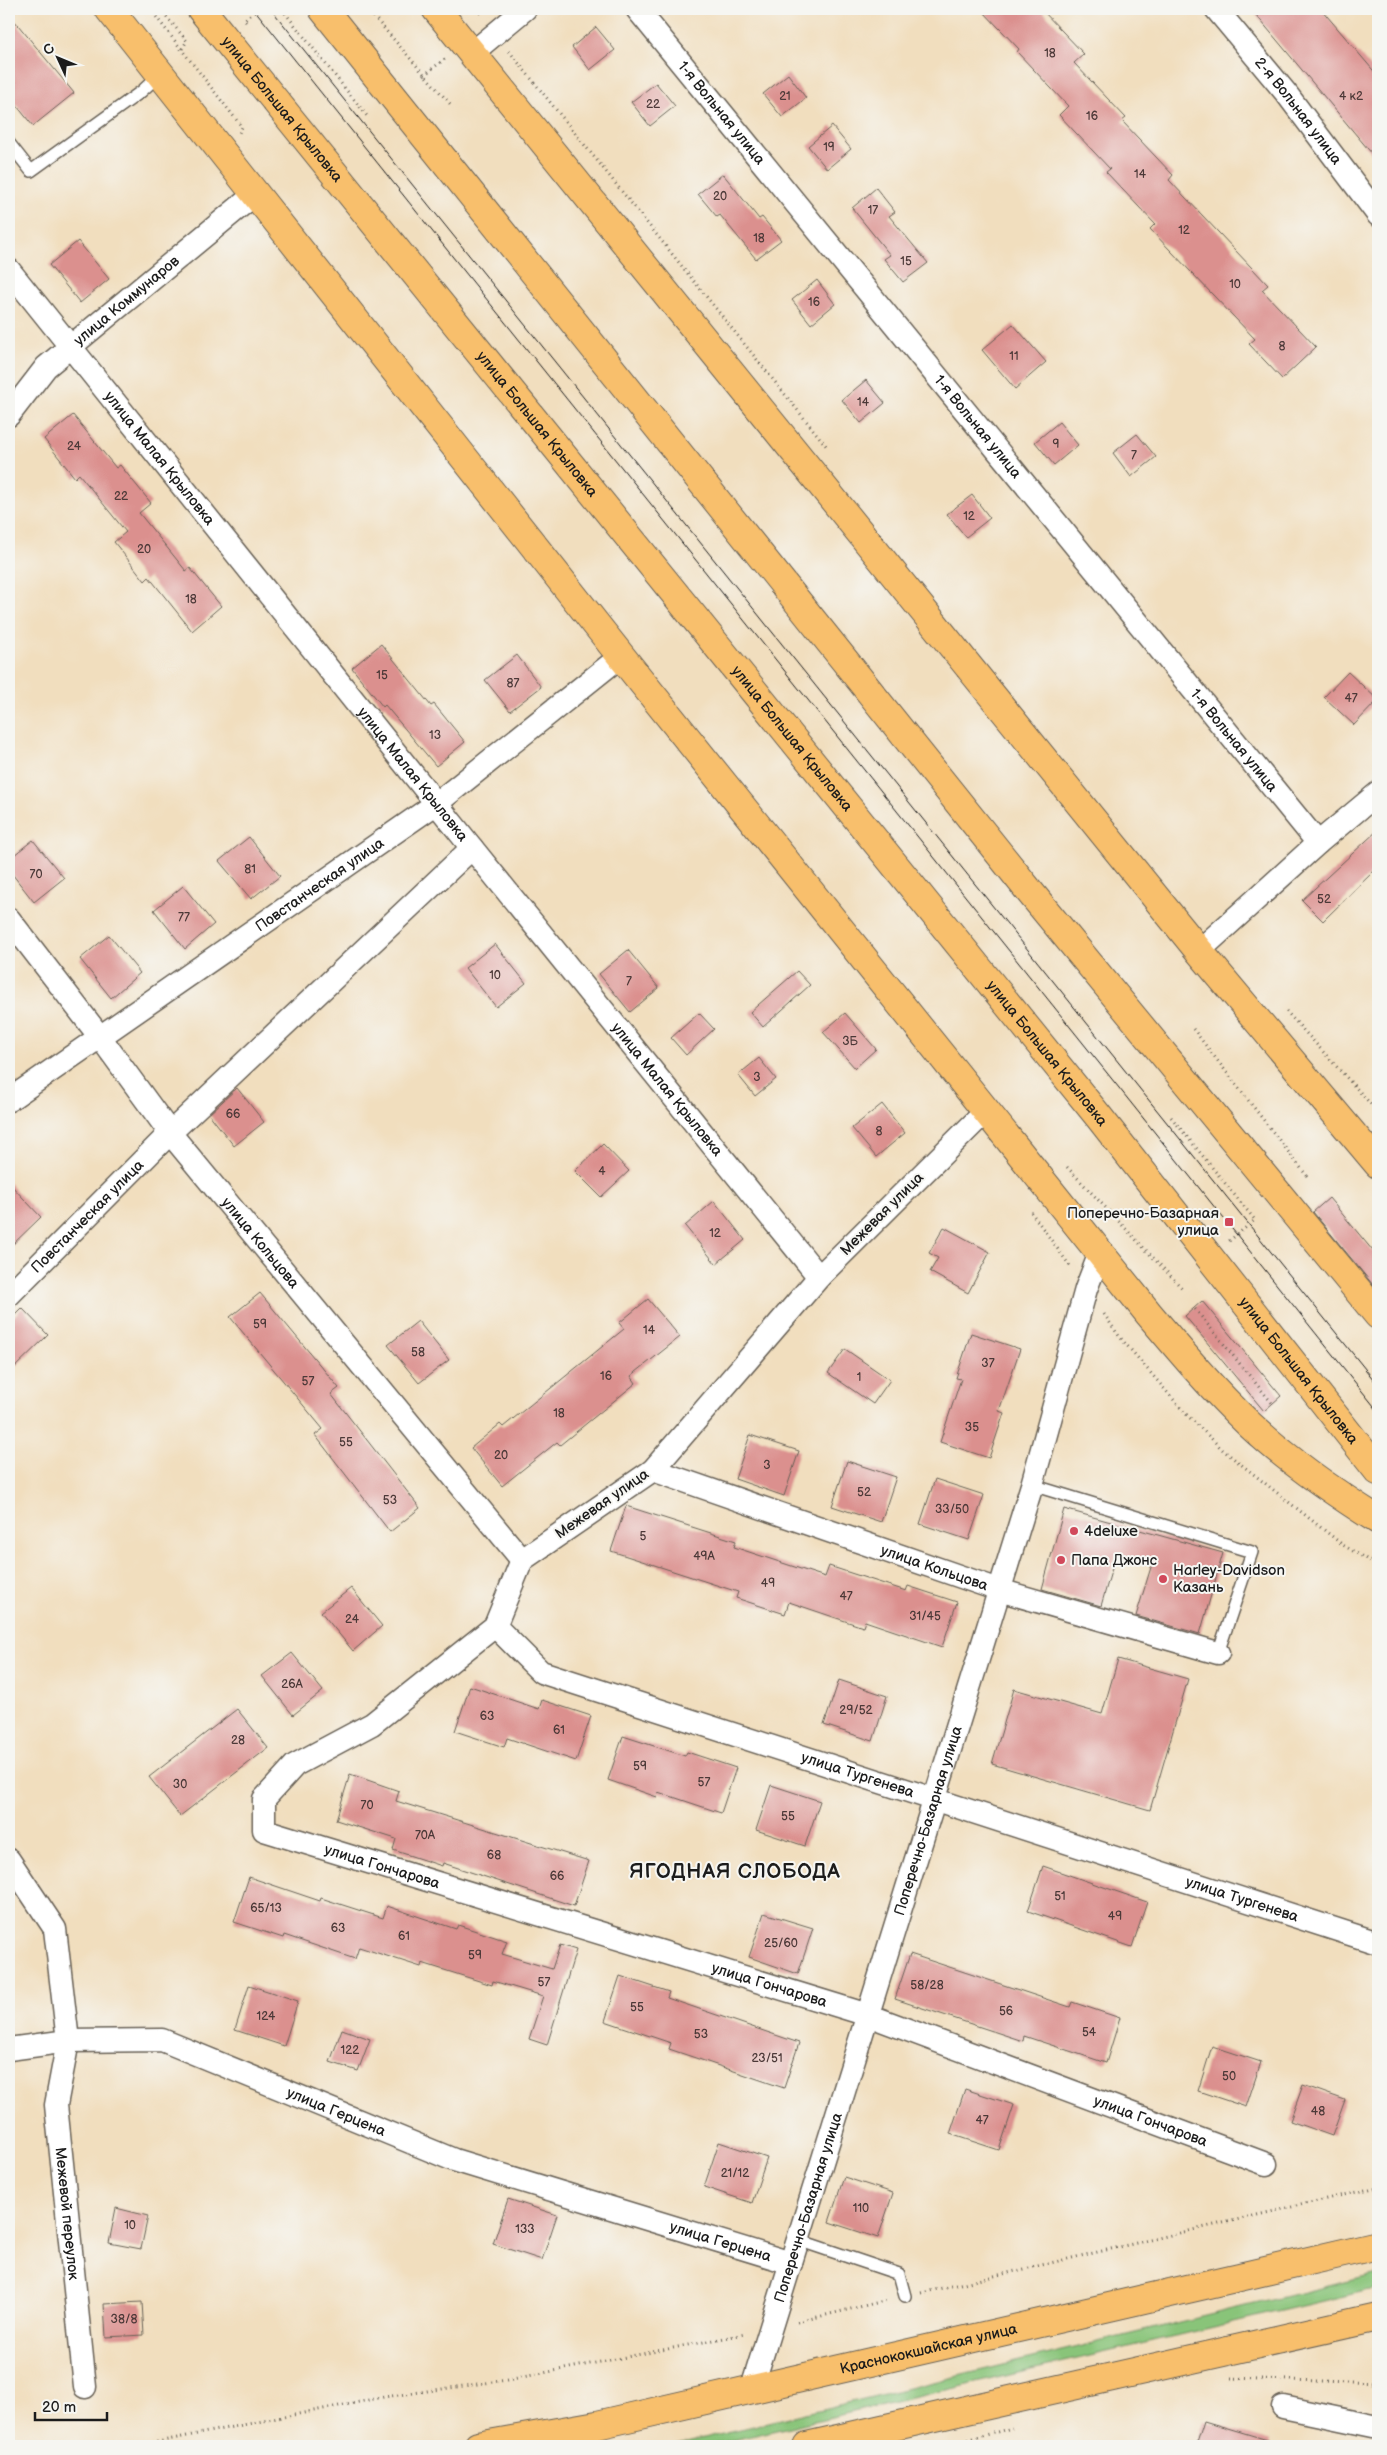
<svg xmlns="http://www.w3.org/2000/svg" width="1387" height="2455" font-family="'Balsamiq Sans',sans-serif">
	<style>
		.green { fill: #89c479; stroke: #52704a }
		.building { fill: #db908e }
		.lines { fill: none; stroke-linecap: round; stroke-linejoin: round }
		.service-casing { stroke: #676055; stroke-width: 14 }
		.minor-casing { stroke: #676055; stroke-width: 25 }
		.primary-casing { stroke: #676055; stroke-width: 30 }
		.path { stroke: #676055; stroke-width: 3; stroke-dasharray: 1 4; stroke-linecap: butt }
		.service { stroke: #fff; stroke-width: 11 }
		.minor { stroke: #fff; stroke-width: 22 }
		.primary { stroke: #f8bf6c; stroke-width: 28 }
		.tram { stroke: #1c1c1c; stroke-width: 1 }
		.poi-dot { fill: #d1495b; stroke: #f6f6f2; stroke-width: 2 }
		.labels { text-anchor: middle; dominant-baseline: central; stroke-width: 4; stroke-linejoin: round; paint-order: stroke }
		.number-label { font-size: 12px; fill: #4c3938 }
		.street-label { font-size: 15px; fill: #1c1c1c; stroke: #f6f6f2 }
		.poi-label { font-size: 15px; fill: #1c1c1c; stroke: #f6f6f2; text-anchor: start }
		.district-label { font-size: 20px; font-weight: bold; letter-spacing: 1px; fill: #1c1c1c; stroke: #f6f6f2 }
	</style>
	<rect width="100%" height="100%" fill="#f6f6f2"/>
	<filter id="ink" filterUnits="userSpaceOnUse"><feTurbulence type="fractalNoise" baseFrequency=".02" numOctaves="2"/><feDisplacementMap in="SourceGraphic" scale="10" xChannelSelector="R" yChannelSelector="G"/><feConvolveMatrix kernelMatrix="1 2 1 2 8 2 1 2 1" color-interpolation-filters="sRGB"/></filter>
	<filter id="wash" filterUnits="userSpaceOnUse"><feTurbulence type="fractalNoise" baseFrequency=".0096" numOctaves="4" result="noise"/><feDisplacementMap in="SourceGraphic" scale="20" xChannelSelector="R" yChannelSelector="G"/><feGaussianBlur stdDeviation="1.12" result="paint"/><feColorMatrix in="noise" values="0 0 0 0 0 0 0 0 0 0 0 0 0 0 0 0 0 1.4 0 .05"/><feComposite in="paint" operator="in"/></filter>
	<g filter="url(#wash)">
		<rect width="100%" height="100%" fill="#f1debe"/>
		<path class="green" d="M 1378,2274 L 1378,2288 L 709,2446 L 670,2446 Z"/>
		<g id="blocks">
			<g class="building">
				<path d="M 981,9 L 1041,9 L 1084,54 L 1074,63 L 1126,118 L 1122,121 L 1173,175 L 1169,180 L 1268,285 L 1262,290 L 1316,347 L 1282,379 L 1249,344 L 1255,339 L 1150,229 L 1155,224 L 1106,172 L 1110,169 L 1059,115 L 1068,106 L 1017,52 L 1019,49 Z"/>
				<path d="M 1251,9 L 1321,9 L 1378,76 L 1378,161 Z"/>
				<path d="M 9,14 L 74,93 L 33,126 L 9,96 Z"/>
				<path d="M 596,27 L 615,50 L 590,70 L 572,47 Z"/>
				<path d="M 788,74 L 806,98 L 782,117 L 763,94 Z"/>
				<path d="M 656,83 L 675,106 L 650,126 L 631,102 Z"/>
				<path d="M 832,126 L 851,149 L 827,169 L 808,146 Z"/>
				<path d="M 723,174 L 759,219 L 762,217 L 781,240 L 756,259 L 720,215 L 717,217 L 698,194 Z"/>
				<path d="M 876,188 L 895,212 L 889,216 L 928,263 L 903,282 L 884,259 L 890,255 L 852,208 Z"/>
				<path d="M 78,241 L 109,279 L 80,303 L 49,265 Z"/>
				<path d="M 817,280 L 835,304 L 811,324 L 792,300 Z"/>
				<path d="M 1013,324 L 1046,362 L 1015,389 L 982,350 Z"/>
				<path d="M 866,380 L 885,403 L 861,423 L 842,400 Z"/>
				<path d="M 73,415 L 116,468 L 120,465 L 151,503 L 139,513 L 186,571 L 190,568 L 221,606 L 192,631 L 149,577 L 145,581 L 114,542 L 126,532 L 79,474 L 75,478 L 44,439 Z"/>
				<path d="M 1059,422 L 1078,445 L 1054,465 L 1035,442 Z"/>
				<path d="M 1137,434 L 1156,457 L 1131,477 L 1113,453 Z"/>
				<path d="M 972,495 L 990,518 L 966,537 L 947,514 Z"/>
				<path d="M 381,644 L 431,706 L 434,704 L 465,742 L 436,766 L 385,705 L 383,707 L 352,668 Z"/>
				<path d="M 517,655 L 541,687 L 510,711 L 485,680 Z"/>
				<path d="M 1348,672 L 1378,700 L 1354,725 L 1324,697 Z"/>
				<path d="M 1378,830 L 1378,867 L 1323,921 L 1302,900 Z"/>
				<path d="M 249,837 L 280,876 L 251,899 L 219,861 Z"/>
				<path d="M 33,840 L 64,878 L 34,902 L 9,870 L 9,859 Z"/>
				<path d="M 183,886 L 214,924 L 185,949 L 154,910 Z"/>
				<path d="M 109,935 L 140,973 L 111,998 L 80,959 Z"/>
				<path d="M 495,944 L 526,983 L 496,1007 L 465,968 Z"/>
				<path d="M 628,950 L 659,988 L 630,1012 L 599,974 Z"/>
				<path d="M 797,971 L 810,985 L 763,1027 L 750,1012 Z"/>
				<path d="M 699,1013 L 714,1029 L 686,1055 L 671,1038 Z"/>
				<path d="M 845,1013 L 876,1049 L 855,1068 L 823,1032 Z"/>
				<path d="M 759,1058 L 776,1079 L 755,1096 L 738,1075 Z"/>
				<path d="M 237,1088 L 264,1122 L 234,1146 L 209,1114 Z"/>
				<path d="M 882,1104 L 905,1133 L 876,1157 L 852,1128 Z"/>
				<path d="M 603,1144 L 629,1171 L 601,1197 L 575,1171 Z"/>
				<path d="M 9,1183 L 41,1217 L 9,1248 Z"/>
				<path d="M 1329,1198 L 1378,1257 L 1378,1291 L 1313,1212 Z"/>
				<path d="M 714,1201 L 745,1240 L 716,1264 L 685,1226 Z"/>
				<path d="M 944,1227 L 990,1252 L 968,1293 L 930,1272 L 938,1258 L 929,1253 Z"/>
				<path d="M 260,1293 L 339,1388 L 331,1394 L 420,1508 L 390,1532 L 315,1435 L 323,1429 L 230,1317 Z"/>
				<path d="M 648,1299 L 680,1337 L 631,1376 L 636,1383 L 560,1445 L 557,1442 L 502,1486 L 471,1448 L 500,1424 L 503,1427 L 624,1329 L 619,1323 Z"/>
				<path d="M 1202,1301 L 1281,1396 L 1264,1411 L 1185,1316 Z"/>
				<path d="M 22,1308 L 48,1335 L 9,1373 L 9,1321 Z"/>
				<path d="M 418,1321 L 449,1360 L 419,1383 L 388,1345 Z"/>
				<path d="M 971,1333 L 1020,1349 L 999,1411 L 1004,1413 L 989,1458 L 940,1442 L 961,1379 L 956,1378 Z"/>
				<path d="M 845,1349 L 890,1380 L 873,1404 L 828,1373 Z"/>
				<path d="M 750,1435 L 799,1451 L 784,1496 L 735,1479 Z"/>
				<path d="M 847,1461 L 896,1477 L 881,1522 L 832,1506 Z"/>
				<path d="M 935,1479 L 984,1495 L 969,1540 L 920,1524 Z"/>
				<path d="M 626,1506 L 736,1541 L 734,1547 L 825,1577 L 829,1566 L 906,1591 L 908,1586 L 957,1602 L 942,1647 L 865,1621 L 863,1627 L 789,1602 L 785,1614 L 736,1598 L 738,1592 L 611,1551 Z"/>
				<path d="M 1064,1509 L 1223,1553 L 1200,1634 L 1136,1616 L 1152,1564 L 1116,1554 L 1101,1606 L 1042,1589 Z"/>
				<path d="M 351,1588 L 382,1626 L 353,1651 L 321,1612 Z"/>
				<path d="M 292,1653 L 323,1691 L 293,1715 L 262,1676 Z"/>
				<path d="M 1118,1659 L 1188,1679 L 1150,1810 L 992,1764 L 1014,1689 L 1102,1714 Z"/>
				<path d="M 839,1680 L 887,1696 L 873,1741 L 824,1725 Z"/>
				<path d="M 470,1686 L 539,1709 L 542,1700 L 591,1716 L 576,1761 L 507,1738 L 504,1747 L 455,1731 Z"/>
				<path d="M 237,1709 L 268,1748 L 180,1816 L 149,1777 Z"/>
				<path d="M 623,1736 L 685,1756 L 687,1752 L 736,1768 L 721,1813 L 658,1792 L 657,1797 L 608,1780 Z"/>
				<path d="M 350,1774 L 399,1791 L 396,1801 L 589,1861 L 574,1906 L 443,1863 L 442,1866 L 393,1850 L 396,1839 L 336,1820 Z"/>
				<path d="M 771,1785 L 820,1801 L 805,1846 L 756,1830 Z"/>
				<path d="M 1043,1866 L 1147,1902 L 1132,1947 L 1028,1911 Z"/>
				<path d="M 249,1877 L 320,1901 L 321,1898 L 383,1918 L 387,1906 L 456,1929 L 458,1925 L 507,1941 L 502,1954 L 552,1969 L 560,1945 L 576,1950 L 547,2045 L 529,2039 L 543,1996 L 493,1981 L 492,1985 L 422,1963 L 421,1967 L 359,1947 L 355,1959 L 284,1935 L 283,1938 L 234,1922 Z"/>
				<path d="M 764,1913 L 813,1928 L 798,1974 L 749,1957 Z"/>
				<path d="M 910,1954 L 1070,2007 L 1072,2002 L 1120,2018 L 1106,2063 L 1024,2036 L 1023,2041 L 895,1999 Z"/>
				<path d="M 620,1976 L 669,1992 L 667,1998 L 799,2043 L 784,2088 L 669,2049 L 671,2043 L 605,2021 Z"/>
				<path d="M 249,1985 L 298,2001 L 284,2046 L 235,2030 Z"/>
				<path d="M 342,2029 L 370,2039 L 358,2071 L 330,2062 Z"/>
				<path d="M 1212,2046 L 1261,2062 L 1246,2107 L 1198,2091 Z"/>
				<path d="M 1303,2085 L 1345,2100 L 1332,2136 L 1290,2121 Z"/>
				<path d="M 965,2089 L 1014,2105 L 999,2150 L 950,2134 Z"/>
				<path d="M 719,2142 L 767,2158 L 752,2203 L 704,2187 Z"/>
				<path d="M 844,2177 L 893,2193 L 878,2238 L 829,2222 Z"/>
				<path d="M 508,2199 L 557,2215 L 542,2260 L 493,2244 Z"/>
				<path d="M 116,2208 L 148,2216 L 141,2249 L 109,2243 Z"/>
				<path d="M 142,2302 L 144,2335 L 106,2337 L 104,2304 Z"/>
				<path d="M 1204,2421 L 1271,2441 L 1270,2446 L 1196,2446 Z"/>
			</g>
		</g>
	</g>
	<g filter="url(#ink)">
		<use href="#blocks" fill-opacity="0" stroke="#676055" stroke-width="1"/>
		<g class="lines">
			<g class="service-casing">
				<g id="service">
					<path d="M 9,143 L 31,171 L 142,91 L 160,74"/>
					<path d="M 1032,1485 L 1252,1552 L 1218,1653"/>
					<path d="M 798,2240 L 899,2274 L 905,2296"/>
				</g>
			</g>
			<g class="minor-casing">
				<g id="minor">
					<path id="s1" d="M 637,9 L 1318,843"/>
					<path id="s2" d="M 1216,9 L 1286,93 L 1378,215"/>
					<path d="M 472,53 L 525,9"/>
					<path id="s3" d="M 9,270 L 472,848 L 819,1277"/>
					<path id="s4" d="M 9,415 L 46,367 L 255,194"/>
					<path id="s5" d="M 9,919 L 100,1037 L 170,1133 L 522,1560"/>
					<path d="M 1199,951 L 1318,843 L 1378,793"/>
					<path id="s6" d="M 9,1100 L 437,803 L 621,656"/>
					<path id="s7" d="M 985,1112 L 819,1277 L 653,1470 L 522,1560 L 495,1626 L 372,1724 L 295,1765 L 264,1799 L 264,1830 L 868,2015 L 1266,2164"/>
					<path id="s8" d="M 9,1295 L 170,1133 L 472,848"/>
					<path id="s9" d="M 653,1470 L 999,1590 L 1218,1653"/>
					<path id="s10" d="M 495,1626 L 541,1672 L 1378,1943"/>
					<path id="s11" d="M 9,1860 L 55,1929 L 68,2041 L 56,2105 L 85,2387"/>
					<path id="s12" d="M 9,2049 L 68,2041 L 162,2040 L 454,2160 L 791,2263"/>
					<path id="s13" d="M 752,2388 L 1032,1485 L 1086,1289 L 1100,1253"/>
					<path d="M 1283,2407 L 1378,2427"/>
				</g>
			</g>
			<g class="primary-casing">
				<g id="primary">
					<path d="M 109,9 L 621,656 L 1149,1314 C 1181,1352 1213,1390 1249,1424 C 1286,1459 1335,1493 1378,1520"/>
					<path id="s14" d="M 201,9 L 1099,1117 L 1378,1471"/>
					<path d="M 323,9 L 1030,892 L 1378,1315"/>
					<path d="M 436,9 L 1199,951 L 1378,1164"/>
					<path id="s15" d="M 478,2446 L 597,2425 L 1378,2245"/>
					<path d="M 807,2446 L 1378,2317"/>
				</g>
			</g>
			<g class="path">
				<path d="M 78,9 L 84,16"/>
				<path d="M 150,9 L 242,127 L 239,133"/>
				<path d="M 160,9 L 187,41 L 182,49"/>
				<path d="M 282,9 L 367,116"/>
				<path d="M 367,9 L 452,106"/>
				<path d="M 477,9 L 483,16"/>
				<path d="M 246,22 L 244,20 L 257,9"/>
				<path d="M 509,51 L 828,448"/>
				<path d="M 424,75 L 445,59"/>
				<path d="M 1286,1011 L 1378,1112"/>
				<path d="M 1193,1029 L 1307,1176"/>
				<path d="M 1171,1117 L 1255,1220 L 1229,1241"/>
				<path d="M 1067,1167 L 1182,1288"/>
				<path d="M 1031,1212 L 1070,1266"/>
				<path d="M 1195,1309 L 1272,1403"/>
				<path d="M 1104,1314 L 1119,1336 L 1185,1413 L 1223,1450 L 1343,1545 L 1378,1566"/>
				<path d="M 921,2293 L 1378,2187"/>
				<path d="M 797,2322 L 888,2300"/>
				<path d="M 1231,2378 L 1378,2383"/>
				<path d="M 137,2446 L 384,2397 L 507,2380 L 745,2334"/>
				<path d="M 944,2446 L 1012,2428"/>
			</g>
			<use href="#service" class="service"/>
			<use href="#minor" class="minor"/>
			<use href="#primary" class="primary"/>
			<g class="tram">
				<path d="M 254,9 L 1378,1411"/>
				<path d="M 271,9 L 1378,1385"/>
			</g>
		</g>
	</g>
	<g class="poi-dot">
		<rect x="1224" y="1217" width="10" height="10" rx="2.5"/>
		<circle cx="1074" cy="1531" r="5"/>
		<circle cx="1061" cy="1560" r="5"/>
		<circle cx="1163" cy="1579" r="5"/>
	</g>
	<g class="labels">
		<g class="number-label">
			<text x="1050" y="53">18</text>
			<text x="785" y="96">21</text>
			<text x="1351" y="96">4 к2</text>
			<text x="653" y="104">22</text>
			<text x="1092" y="116">16</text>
			<text x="829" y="147">19</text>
			<text x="1140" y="174">14</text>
			<text x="720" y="196">20</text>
			<text x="873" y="210">17</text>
			<text x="1184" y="230">12</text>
			<text x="759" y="238">18</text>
			<text x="906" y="261">15</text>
			<text x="1235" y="284">10</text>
			<text x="814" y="302">16</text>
			<text x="1282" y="346">8</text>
			<text x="1014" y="356">11</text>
			<text x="863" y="402">14</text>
			<text x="1056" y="444">9</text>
			<text x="74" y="446">24</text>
			<text x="1134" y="455">7</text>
			<text x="121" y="496">22</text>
			<text x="969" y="516">12</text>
			<text x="144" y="549">20</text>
			<text x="191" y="599">18</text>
			<text x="382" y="675">15</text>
			<text x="513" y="683">87</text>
			<text x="1351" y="698">47</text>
			<text x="435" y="735">13</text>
			<text x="250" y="869">81</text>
			<text x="36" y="874">70</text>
			<text x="1324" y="899">52</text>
			<text x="184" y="917">77</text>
			<text x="495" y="975">10</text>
			<text x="629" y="981">7</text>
			<text x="850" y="1041">3Б</text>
			<text x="757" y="1077">3</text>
			<text x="233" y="1114">66</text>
			<text x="879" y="1131">8</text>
			<text x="602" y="1171">4</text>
			<text x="715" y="1233">12</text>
			<text x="260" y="1324">59</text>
			<text x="649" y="1330">14</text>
			<text x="418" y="1352">58</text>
			<text x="988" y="1363">37</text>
			<text x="606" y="1376">16</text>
			<text x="859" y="1377">1</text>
			<text x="308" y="1381">57</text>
			<text x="559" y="1413">18</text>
			<text x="972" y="1427">35</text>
			<text x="346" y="1442">55</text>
			<text x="501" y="1455">20</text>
			<text x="767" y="1465">3</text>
			<text x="864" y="1492">52</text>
			<text x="390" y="1500">53</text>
			<text x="952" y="1509">33/50</text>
			<text x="643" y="1536">5</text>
			<text x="704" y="1556">49А</text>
			<text x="768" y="1583">49</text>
			<text x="846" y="1596">47</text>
			<text x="925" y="1616">31/45</text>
			<text x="352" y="1619">24</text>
			<text x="292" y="1684">26А</text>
			<text x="856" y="1710">29/52</text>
			<text x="487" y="1716">63</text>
			<text x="559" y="1730">61</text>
			<text x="238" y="1740">28</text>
			<text x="640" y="1766">59</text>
			<text x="704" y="1782">57</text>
			<text x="180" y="1784">30</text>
			<text x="367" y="1805">70</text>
			<text x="788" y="1816">55</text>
			<text x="425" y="1835">70А</text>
			<text x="494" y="1855">68</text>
			<text x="557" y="1876">66</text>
			<text x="1060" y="1896">51</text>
			<text x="266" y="1908">65/13</text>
			<text x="1115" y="1916">49</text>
			<text x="338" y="1928">63</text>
			<text x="404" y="1936">61</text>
			<text x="781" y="1943">25/60</text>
			<text x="475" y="1955">59</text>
			<text x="544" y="1982">57</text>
			<text x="927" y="1985">58/28</text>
			<text x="637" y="2007">55</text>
			<text x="1006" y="2011">56</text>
			<text x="266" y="2016">124</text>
			<text x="1089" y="2032">54</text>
			<text x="701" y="2034">53</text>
			<text x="350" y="2050">122</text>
			<text x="767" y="2058">23/51</text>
			<text x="1229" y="2076">50</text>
			<text x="1318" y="2111">48</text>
			<text x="982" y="2120">47</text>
			<text x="735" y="2173">21/12</text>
			<text x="861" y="2208">110</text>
			<text x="130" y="2225">10</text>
			<text x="525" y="2229">133</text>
			<text x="124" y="2319">38/8</text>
		</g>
		<g class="street-label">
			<text stroke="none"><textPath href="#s14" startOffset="129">улица Большая Крыловка</textPath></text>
			<text stroke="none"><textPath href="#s2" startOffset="131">2-я Вольная улица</textPath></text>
			<text stroke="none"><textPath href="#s1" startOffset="134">1-я Вольная улица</textPath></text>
			<text stroke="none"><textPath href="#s4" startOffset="165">улица Коммунаров</textPath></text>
			<text stroke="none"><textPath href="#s14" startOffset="534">улица Большая Крыловка</textPath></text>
			<text stroke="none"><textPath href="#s1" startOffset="539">1-я Вольная улица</textPath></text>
			<text stroke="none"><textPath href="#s3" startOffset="241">улица Малая Крыловка</textPath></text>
			<text stroke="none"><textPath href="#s14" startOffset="939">улица Большая Крыловка</textPath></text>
			<text stroke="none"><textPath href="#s1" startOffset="944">1-я Вольная улица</textPath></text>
			<text stroke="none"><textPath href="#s3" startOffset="646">улица Малая Крыловка</textPath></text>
			<text stroke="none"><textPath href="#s6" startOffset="378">Повстанческая улица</textPath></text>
			<text stroke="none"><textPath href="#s14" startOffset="1344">улица Большая Крыловка</textPath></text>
			<text stroke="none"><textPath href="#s3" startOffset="1051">улица Малая Крыловка</textPath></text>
			<text transform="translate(882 1214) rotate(-45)">Межевая улица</text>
			<text stroke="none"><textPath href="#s8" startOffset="111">Повстанческая улица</textPath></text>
			<text stroke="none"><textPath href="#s5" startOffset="410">улица Кольцова</textPath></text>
			<text stroke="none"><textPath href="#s14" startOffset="1749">улица Большая Крыловка</textPath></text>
			<text transform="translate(602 1504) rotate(-35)">Межевая улица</text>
			<text stroke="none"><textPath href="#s9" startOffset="298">улица Кольцова</textPath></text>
			<text stroke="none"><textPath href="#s10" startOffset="398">улица Тургенева</textPath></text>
			<text stroke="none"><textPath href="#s13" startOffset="594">Поперечно-Базарная улица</textPath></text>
			<text stroke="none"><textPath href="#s7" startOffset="1164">улица Гончарова</textPath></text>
			<text stroke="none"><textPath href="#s10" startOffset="802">улица Тургенева</textPath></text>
			<text stroke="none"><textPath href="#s7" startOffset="1569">улица Гончарова</textPath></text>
			<text stroke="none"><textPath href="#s12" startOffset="342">улица Герцена</textPath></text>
			<text stroke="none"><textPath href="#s7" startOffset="1974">улица Гончарова</textPath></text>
			<text stroke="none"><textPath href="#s13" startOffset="189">Поперечно-Базарная улица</textPath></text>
			<text stroke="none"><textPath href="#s11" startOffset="370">Межевой переулок</textPath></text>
			<text stroke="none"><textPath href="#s12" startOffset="748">улица Герцена</textPath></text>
			<text stroke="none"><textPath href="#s15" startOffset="461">Краснококшайская улица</textPath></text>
		</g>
		<g class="poi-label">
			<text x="1219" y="1213" text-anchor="end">Поперечно-Базарная<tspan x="1219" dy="17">улица</tspan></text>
			<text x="1084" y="1531">4deluxe</text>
			<text x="1071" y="1560">Папа Джонс</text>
			<text x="1173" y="1570">Harley-Davidson<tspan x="1173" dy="17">Казань</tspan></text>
		</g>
		<g class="district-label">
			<text x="735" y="1872">ЯГОДНАЯ СЛОБОДА</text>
		</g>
	</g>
	<rect width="1387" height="2455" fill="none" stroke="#f6f6f2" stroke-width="30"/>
	<g transform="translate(58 58) rotate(314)" stroke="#f6f6f2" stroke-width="4" paint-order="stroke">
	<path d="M0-4L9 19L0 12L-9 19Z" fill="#1c1c1c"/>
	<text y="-8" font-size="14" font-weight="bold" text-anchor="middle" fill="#1c1c1c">С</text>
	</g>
	<path d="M35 2412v8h72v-8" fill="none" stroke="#1c1c1c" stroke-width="2.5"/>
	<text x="42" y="2412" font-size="15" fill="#1c1c1c" stroke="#f6f6f2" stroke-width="4" paint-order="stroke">20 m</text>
</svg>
